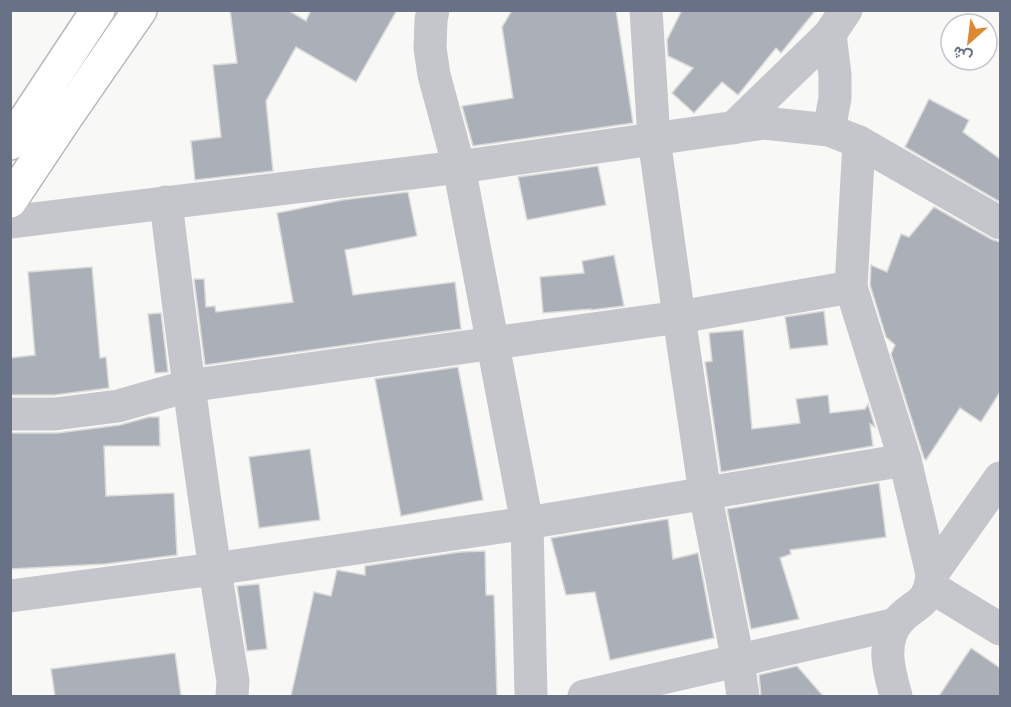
<svg xmlns="http://www.w3.org/2000/svg" width="1011" height="707" font-family="Poppins,Vazirmatn,sans-serif">
	<style>
		.building { fill: #abafb8; stroke: #dadad9; stroke-width: 1.5 }
		.lines { fill: none; stroke-linecap: round; stroke-linejoin: round }
		.primary-casing { stroke: #b5b8bd; stroke-width: 36 }
		.minor { stroke: #c4c6cb; stroke-width: 33 }
		.primary { stroke: #fff; stroke-width: 33 }
	</style>
	<rect width="100%" height="100%" fill="#f8f9f6"/>
	<g class="building">
		<path d="M 230,10 L 288,10 L 306,21 L 311,10 L 397,10 L 356,82 L 296,47 L 266,101 L 273,171 L 195,180 L 191,141 L 221,137 L 213,65 L 237,63 Z"/>
		<path d="M 512,10 L 616,10 L 633,123 L 473,146 L 462,106 L 513,98 L 502,27 Z"/>
		<path d="M 682,10 L 816,10 L 781,53 L 776,48 L 738,95 L 722,82 L 694,113 L 672,93 L 693,68 L 668,56 L 667,40 Z"/>
		<path d="M 929,99 L 969,120 L 963,132 L 1000,159 L 1000,202 L 905,147 Z"/>
		<path d="M 598,166 L 606,205 L 527,220 L 518,177 Z"/>
		<path d="M 408,192 L 417,236 L 345,250 L 353,295 L 455,282 L 461,329 L 205,365 L 194,279 L 204,279 L 206,307 L 215,306 L 216,312 L 293,302 L 277,213 L 342,200 Z"/>
		<path d="M 934,207 L 991,239 L 1000,242 L 1000,392 L 981,422 L 960,408 L 926,460 L 924,458 L 891,354 L 895,345 L 886,337 L 870,285 L 871,265 L 887,272 L 901,234 L 909,237 Z"/>
		<path d="M 614,255 L 624,306 L 591,310 L 591,309 L 543,313 L 540,277 L 584,273 L 582,261 Z"/>
		<path d="M 92,267 L 100,358 L 106,357 L 109,388 L 54,395 L 10,395 L 10,358 L 35,355 L 28,272 Z"/>
		<path d="M 824,311 L 828,345 L 790,349 L 785,317 Z"/>
		<path d="M 161,313 L 168,372 L 155,373 L 148,314 Z"/>
		<path d="M 743,330 L 752,429 L 800,423 L 796,399 L 828,395 L 830,413 L 865,409 L 868,404 L 875,427 L 870,424 L 873,446 L 721,472 L 705,362 L 712,361 L 709,333 Z"/>
		<path d="M 458,367 L 483,500 L 401,516 L 375,379 Z"/>
		<path d="M 149,417 L 159,417 L 160,446 L 104,446 L 106,496 L 174,493 L 177,555 L 105,564 L 10,569 L 10,433 L 57,433 L 120,425 Z"/>
		<path d="M 310,449 L 320,520 L 259,528 L 249,457 Z"/>
		<path d="M 879,483 L 886,537 L 790,550 L 791,554 L 780,558 L 799,619 L 751,629 L 727,509 Z"/>
		<path d="M 668,519 L 673,559 L 698,553 L 714,638 L 610,660 L 595,592 L 566,595 L 551,538 Z"/>
		<path d="M 485,551 L 486,595 L 494,595 L 497,696 L 291,696 L 314,592 L 331,596 L 337,570 L 365,575 L 365,566 L 460,552 Z"/>
		<path d="M 259,584 L 267,649 L 247,651 L 237,586 Z"/>
		<path d="M 971,648 L 1000,668 L 1000,696 L 939,696 Z"/>
		<path d="M 175,653 L 181,696 L 55,696 L 51,669 Z"/>
		<path d="M 797,666 L 823,696 L 761,696 L 759,675 Z"/>
	</g>
	<g class="lines">
		<g class="primary-casing">
			<g id="primary">
				<path d="M 10,143 L 98,10"/>
				<path d="M 10,201 L 66,117 L 140,10"/>
			</g>
		</g>
		<g class="minor">
			<path d="M 433,10 L 431,20 L 430,48 L 434,75 L 459,167 L 527,523 L 531,696"/>
			<path d="M 646,10 L 654,139 L 679,317 L 705,493 L 738,661 L 743,696"/>
			<path d="M 733,128 L 830,34 L 846,10"/>
			<path d="M 829,130 L 835,98 L 835,75 L 830,34"/>
			<path d="M 859,142 L 851,287 L 905,460 L 932,574 C 929,609 912,602 896,624 C 881,646 890,674 896,696"/>
			<path d="M 166,202 C 185,362 206,522 233,681 L 232,696"/>
			<path d="M 10,222 L 459,167 L 764,123 L 829,130 L 859,142 L 1000,223"/>
			<path d="M 10,414 L 55,414 L 118,406 L 188,386 L 679,317 L 851,287"/>
			<path d="M 932,574 L 1000,478"/>
			<path d="M 931,587 L 1000,629"/>
			<path d="M 10,596 L 214,569 L 527,523 L 905,460"/>
			<path d="M 584,696 L 896,624"/>
		</g>
		<use href="#primary" class="primary"/>
	</g>
	<rect width="1011" height="707" fill="none" stroke="#697186" stroke-width="24"/>
	<g transform="translate(969 42) rotate(208)"><circle r="28" fill="#ffffff" stroke="#c3c6cf" stroke-width="1.5"/>
	<path d="M0-4.5L10 22L0 15L-10 22Z" fill="#dd8832"/>
	<text y="-9" font-size="16" font-weight="bold" text-anchor="middle" fill="#697186">ش</text>
	</g>
</svg>
